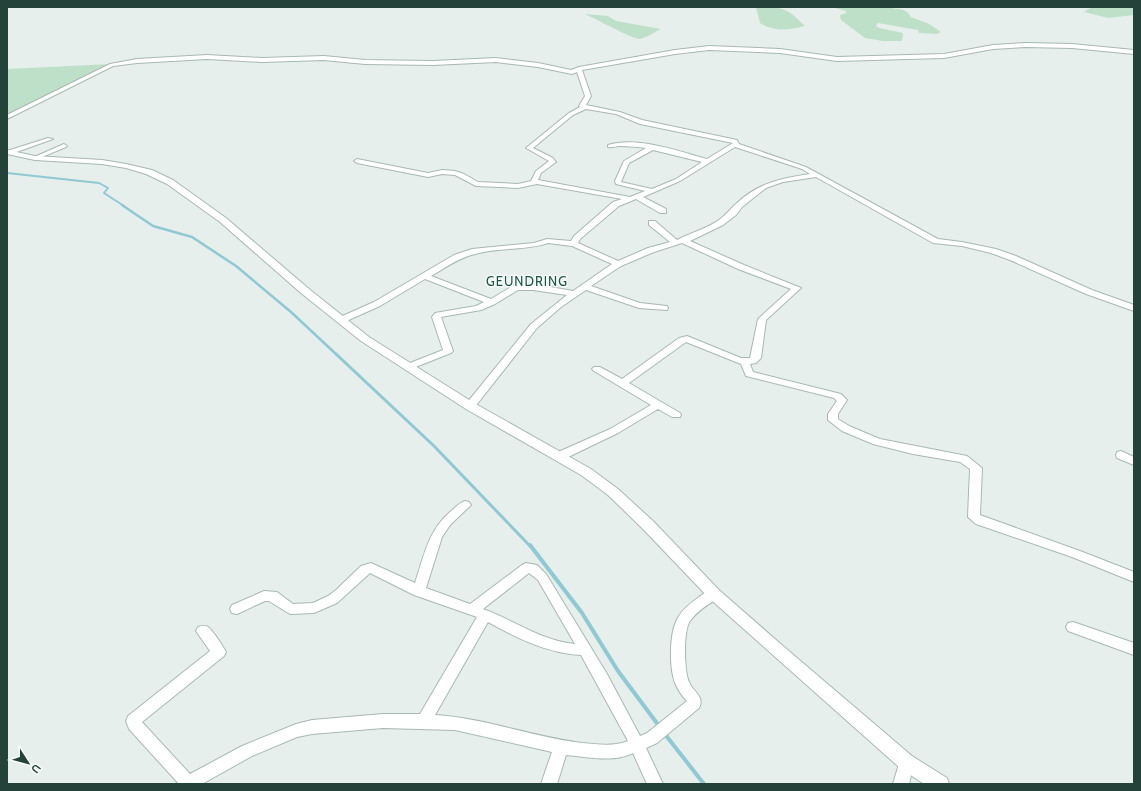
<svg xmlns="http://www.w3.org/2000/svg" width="1141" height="791" font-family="Cabin,sans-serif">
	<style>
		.green { fill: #bfe0c8 }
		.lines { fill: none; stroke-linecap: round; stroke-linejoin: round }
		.stream-far3 { stroke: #8ec9d4; stroke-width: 2 }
		.stream-far2 { stroke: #8ec9d4; stroke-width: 2.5 }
		.stream-far1 { stroke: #8ec9d4; stroke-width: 3 }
		.stream { stroke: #8ec9d4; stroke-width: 4 }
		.minor-casing { stroke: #a8b8b2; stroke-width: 2 }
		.tertiary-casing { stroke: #a8b8b2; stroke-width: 2 }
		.minor { fill: #fff; fill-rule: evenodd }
		.tertiary { fill: #fff; fill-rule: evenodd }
		.labels { text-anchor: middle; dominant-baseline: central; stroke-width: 3; stroke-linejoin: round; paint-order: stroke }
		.quarter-label { font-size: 13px; letter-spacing: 1px; fill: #1f5548; stroke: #f7fbf9 }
	</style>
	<rect width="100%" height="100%" fill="#e6efeb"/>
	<g class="green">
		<path d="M 756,7 C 782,7 786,7 805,26 C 789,30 775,32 760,23 Z"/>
		<path d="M 832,7 C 845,7 899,5 907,12 C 908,13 910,16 911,17 L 929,24 L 941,32 L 937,34 L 919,33 L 918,30 L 878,23 L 876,26 L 879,28 L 903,33 L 902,41 L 883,41 L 865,38 L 841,20 L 840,15 L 846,13 L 846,11 Z"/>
		<path d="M 1092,7 L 1134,7 L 1134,15 L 1108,18 L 1084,12 Z"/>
		<path d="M 585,14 L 608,16 L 616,21 L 661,29 C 655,32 646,38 639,39 C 633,39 594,18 585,14 Z"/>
		<path d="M 111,64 L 7,117 L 7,69 Z"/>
	</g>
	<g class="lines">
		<path class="stream-far3" d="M 7,173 L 99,183 L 108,188 L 104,193 L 124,206"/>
		<path class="stream-far2" d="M 122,205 L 153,226 L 192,237 L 236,266 L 291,312 L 337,355"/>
		<path class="stream-far1" d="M 336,354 L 434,446 L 530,546"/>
		<g class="stream">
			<path d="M 530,545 L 582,613 L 618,671 L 659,726"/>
			<path d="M 664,733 L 704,784"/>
		</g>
		<g class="minor-casing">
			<g id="minor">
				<path d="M 1026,43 L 1072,44 L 1134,50 L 1134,54 L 1072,48 L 1026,47 L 993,49 L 944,58 L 837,61 L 780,53 L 709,50 L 675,54 L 582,70 L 591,96 L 586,105 L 620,112 L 642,120 L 737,140 L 739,144 L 806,167 L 938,239 L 962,242 L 996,249 L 1016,256 L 1092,290 L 1134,305 L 1134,311 L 1086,294 L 1010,260 L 991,253 L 962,246 L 933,243 L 816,177 L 783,182 L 766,188 L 742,207 L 736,215 L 723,225 L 690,241 L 744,265 L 801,288 L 766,320 L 761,358 L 756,363 L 750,364 L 753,372 L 841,394 L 847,400 L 838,414 L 838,419 L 849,426 L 880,439 L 967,456 L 982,468 L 980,515 L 1080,551 L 1134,572 L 1134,582 L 1072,557 L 976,524 L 968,517 L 970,469 L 960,462 L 913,454 L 873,444 L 842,431 L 828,420 L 828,414 L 837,401 L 834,398 L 746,376 L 741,364 L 686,342 L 629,383 L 680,413 L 681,415 L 680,417 L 672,417 L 658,409 L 618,433 L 564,459 L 556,459 L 555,456 L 556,453 L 610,429 L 651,405 L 594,371 L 592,369 L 594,367 L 600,367 L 622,379 L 679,338 L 687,336 L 741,358 L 750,358 L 758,319 L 791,289 L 738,269 L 682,243 L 654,252 L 621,266 L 591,286 L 640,303 L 667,306 L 668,308 L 667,310 L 639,308 L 586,290 L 561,307 L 537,328 L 474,408 L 466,408 L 465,406 L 466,404 L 531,324 L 567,295 L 533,290 L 518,290 L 495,304 L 481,310 L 441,317 L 453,351 L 451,353 L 408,370 L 403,367 L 405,365 L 443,350 L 432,317 L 435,313 L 476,306 L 484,302 L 425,279 L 380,306 L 344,322 L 338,322 L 337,320 L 338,318 L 374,302 L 454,255 L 472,249 L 534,243 L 547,239 L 571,241 L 574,236 L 613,202 L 622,199 L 537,184 L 518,188 L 476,186 L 455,175 L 442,174 L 428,177 L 357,163 L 354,161 L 357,159 L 428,173 L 442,170 L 455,171 L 464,174 L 478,182 L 518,184 L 531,181 L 536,171 L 549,161 L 526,148 L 569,113 L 580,107 L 579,106 L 585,96 L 577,72 L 572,74 L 538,67 L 496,62 L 433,65 L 365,64 L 324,60 L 262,62 L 207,59 L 137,63 L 113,66 L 7,119 L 7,115 L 110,64 L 137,59 L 207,55 L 262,58 L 324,56 L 365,60 L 433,61 L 496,58 L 538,63 L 571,70 L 579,67 L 675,50 L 709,46 L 780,49 L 837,57 L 944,54 L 993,45 ZM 586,109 L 616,114 L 640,124 L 733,143 L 707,159 C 678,151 637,136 608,145 L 608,147 C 612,148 616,146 620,146 C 629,146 638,147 646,148 L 624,161 L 615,181 L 616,184 L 645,191 L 630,197 L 538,180 L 541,173 L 556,162 L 553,158 L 533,148 L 573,115 ZM 735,147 L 802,169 L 810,174 C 782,178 758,183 737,203 C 730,209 726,215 719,220 C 706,229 690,233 677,240 L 655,221 L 649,221 L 649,225 L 670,242 L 648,248 L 618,261 L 578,243 L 580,239 L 619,206 L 636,199 L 660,213 L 666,213 L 666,209 L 643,197 L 680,181 ZM 653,150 L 702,162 L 676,179 L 652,189 L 621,182 L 629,163 ZM 548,243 L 572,246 L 612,264 L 573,291 L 533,284 L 516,284 L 491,299 L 431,276 C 445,268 458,258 475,254 C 498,247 524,251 548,243 Z"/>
				<path d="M 48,138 L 53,139 L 11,154 L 7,154 L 7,151 Z"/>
				<path d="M 64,144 L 67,146 L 66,147 L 37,159 L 32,158 Z"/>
				<path d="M 1121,451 L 1134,457 L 1134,465 L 1117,458 L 1116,455 L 1117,452 Z"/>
				<path d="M 465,501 L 469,502 L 471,505 L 450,525 L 442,537 L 426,588 L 470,604 L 522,565 L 526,563 L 537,565 L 546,574 L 607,674 L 640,736 L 647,733 L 687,701 C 682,696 678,690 675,683 C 669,667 669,630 679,616 C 684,608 692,602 699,597 C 705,593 711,588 719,590 L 720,594 L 719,598 C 708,604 697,611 690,621 C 683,631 684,671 689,682 C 693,692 705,696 699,708 L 657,743 L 646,748 L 663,784 L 647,784 L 633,753 C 612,763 589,757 566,755 L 557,784 L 541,784 L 552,752 L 455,730 L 383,728 L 312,734 L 297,737 L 252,756 L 202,784 L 179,784 L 129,729 L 126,721 L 128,716 L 210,651 L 196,631 L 198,627 C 202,626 205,625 208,627 C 214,632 222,645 226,652 L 224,656 L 142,722 L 190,774 L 242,746 L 296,724 L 312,720 L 383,714 L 420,714 L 477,617 L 414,595 L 370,573 L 337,603 L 314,613 L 290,614 L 269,601 L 265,601 L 237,614 L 232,613 L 230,609 L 232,605 L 264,591 L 277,592 L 293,604 L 313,603 L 328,596 L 336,590 L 361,566 L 371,563 L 415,583 C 424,556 428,531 450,512 C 455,508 459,503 465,501 ZM 529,573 L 538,580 L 575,644 C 541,641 514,620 483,609 ZM 488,622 C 517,638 547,653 581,655 L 628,741 C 614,747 597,744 582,743 C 533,737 485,718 435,715 Z"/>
				<path d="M 1073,622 L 1134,643 L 1134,655 L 1068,631 L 1066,627 L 1068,623 Z"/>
				<path d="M 906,755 L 911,757 L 914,762 L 909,784 L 893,784 L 901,757 Z"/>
			</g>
		</g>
		<g class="tertiary-casing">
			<path id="tertiary" d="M 7,150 L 35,156 L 102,160 L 126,164 L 152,170 L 173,180 L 226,218 L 309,289 L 369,337 L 474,403 L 591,469 L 618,489 L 653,521 L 719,590 L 783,646 L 912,756 L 947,778 L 949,784 L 924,784 L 900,768 L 709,598 L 643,529 L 608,495 L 581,475 L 466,409 L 361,341 L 301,293 L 220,222 L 167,184 L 146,174 L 126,168 L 102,164 L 35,160 L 7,154 Z"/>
		</g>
		<use href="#minor" class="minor"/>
		<use href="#tertiary" class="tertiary"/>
	</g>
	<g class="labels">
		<g class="quarter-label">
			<text x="527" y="281">GEUNDRING</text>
		</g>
	</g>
	<rect width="1141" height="791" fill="none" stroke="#24423a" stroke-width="16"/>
	<g transform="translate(28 763) rotate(126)" stroke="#f7fbf9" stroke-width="3" paint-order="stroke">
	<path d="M0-3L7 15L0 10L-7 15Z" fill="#24423a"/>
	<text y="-6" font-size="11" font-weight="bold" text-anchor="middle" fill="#24423a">U</text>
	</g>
</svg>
